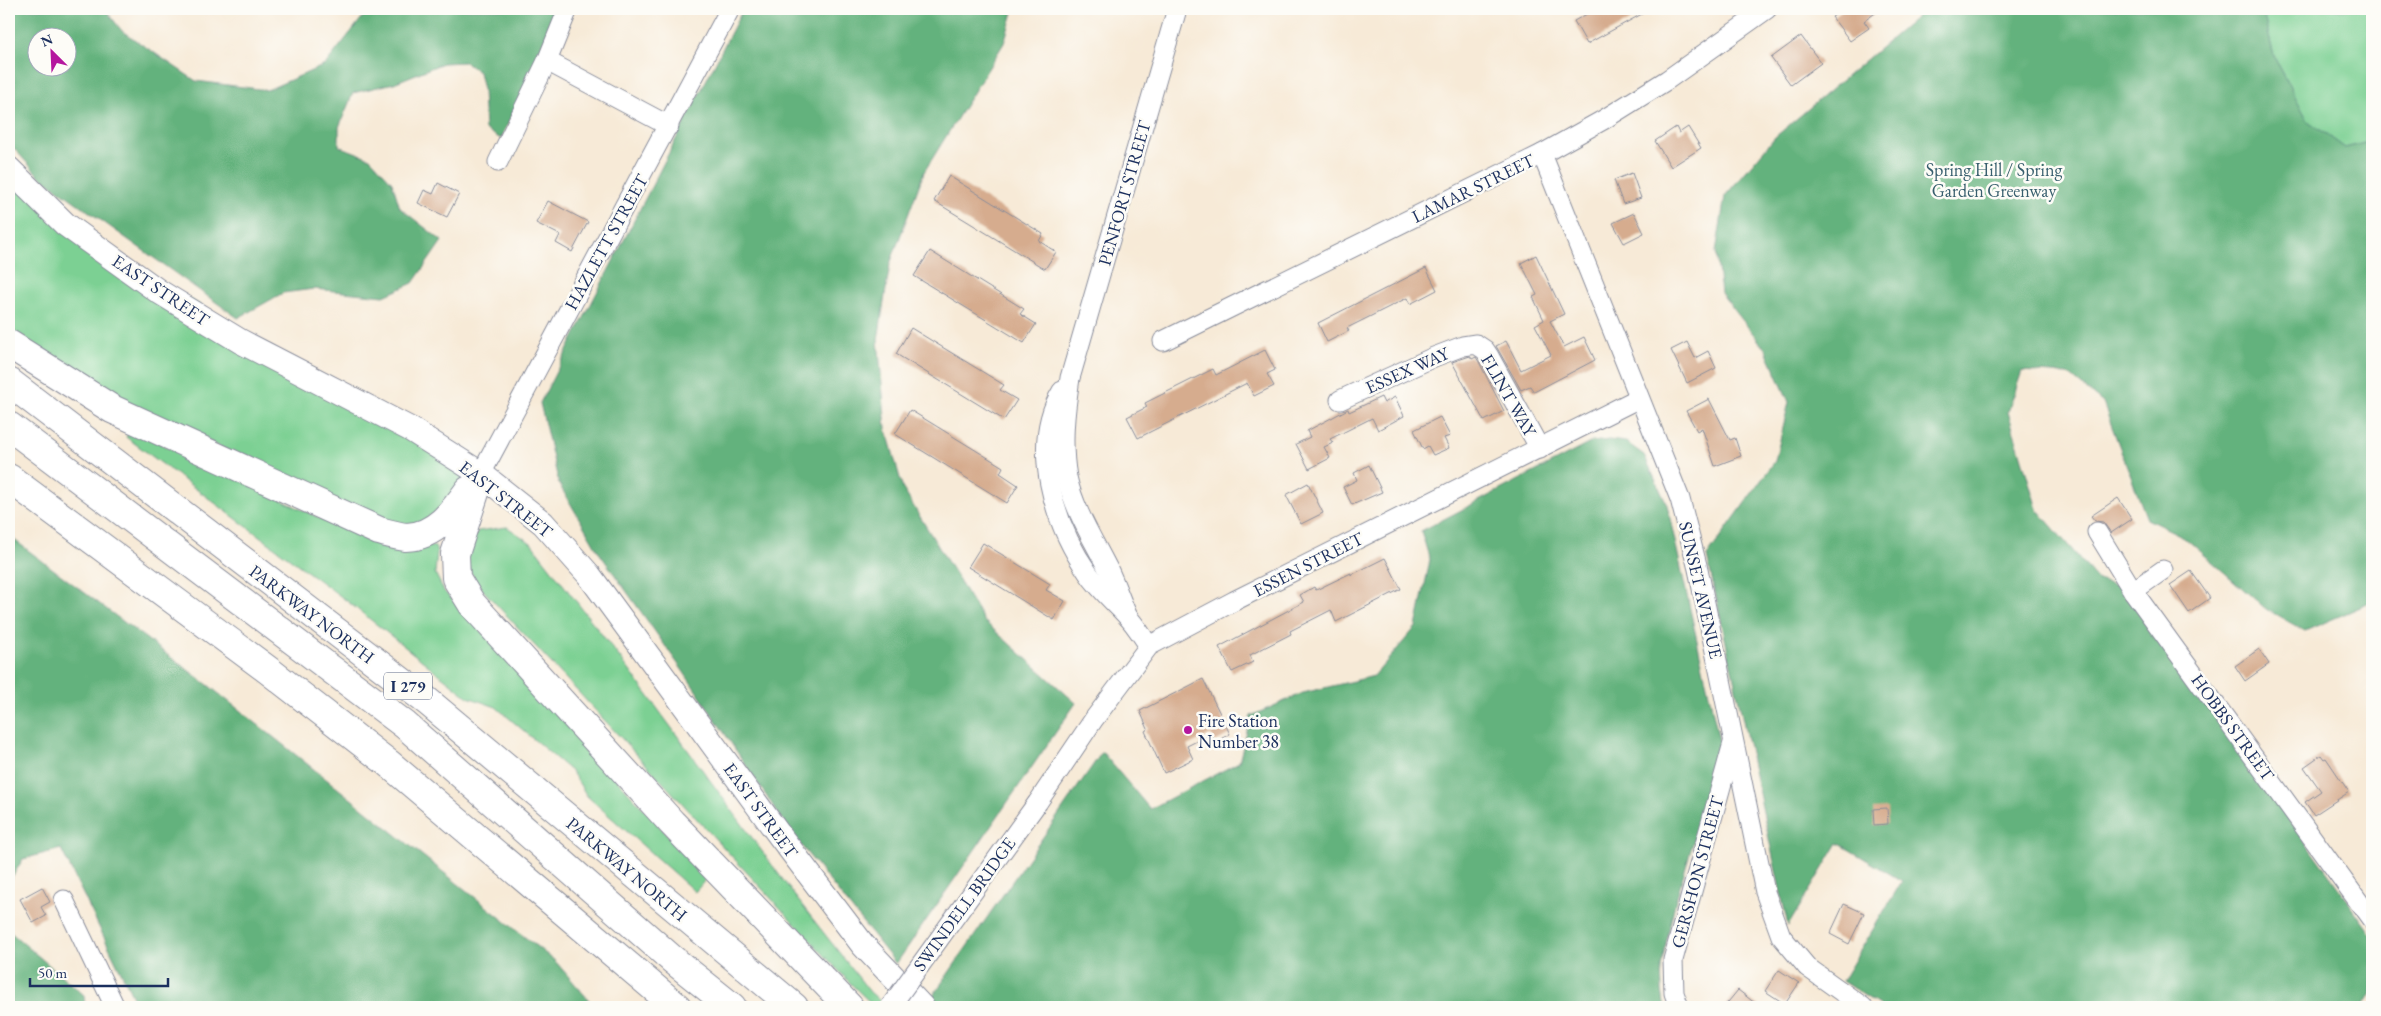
<svg xmlns="http://www.w3.org/2000/svg" width="2381" height="1016" font-family="'EB Garamond',serif">
	<style>
		.green { fill: #7bd093; stroke: #4b8078 }
		.forest { fill: #64b27d; stroke: #40706e; fill-rule: evenodd }
		.building { fill: #d6ac8e }
		.lines { fill: none; stroke-linecap: round; stroke-linejoin: round }
		.minor-casing { stroke: #898c9a; stroke-width: 21 }
		.major-casing { stroke: #898c9a; stroke-width: 26 }
		.highway-casing { stroke: #898c9a; stroke-width: 30 }
		.minor { stroke: #fff; stroke-width: 19 }
		.major { stroke: #fff; stroke-width: 24 }
		.highway { stroke: #fff; stroke-width: 28 }
		.minor-bridge-casing { stroke: #898c9a; stroke-width: 21; stroke-linecap: butt }
		.minor-bridge { stroke: #fff; stroke-width: 19 }
		.poi-dot { fill: #b5179e; stroke: #fdfcf7; stroke-width: 2 }
		.labels { text-anchor: middle; dominant-baseline: central; stroke-width: 5; stroke-linejoin: round; paint-order: stroke }
		.shield { fill: #fdfcf7; stroke: #5f6c8c; stroke-width: 1 }
		.shield-label { font-size: 16px; font-weight: bold; fill: #1b2f5e }
		.park-label { font-size: 18px; fill: #385f6e; stroke: #fdfcf7 }
		.street-label { font-size: 18px; fill: #1b2f5e; stroke: #fdfcf7 }
		.poi-label { font-size: 18px; fill: #1b2f5e; stroke: #fdfcf7; text-anchor: start }
	</style>
	<rect width="100%" height="100%" fill="#fdfcf7"/>
	<filter id="ink" filterUnits="userSpaceOnUse"><feTurbulence type="fractalNoise" baseFrequency=".02" numOctaves="2"/><feDisplacementMap in="SourceGraphic" scale="10" xChannelSelector="R" yChannelSelector="G"/><feConvolveMatrix kernelMatrix="1 2 1 2 8 2 1 2 1" color-interpolation-filters="sRGB"/></filter>
	<filter id="wash" filterUnits="userSpaceOnUse"><feTurbulence type="fractalNoise" baseFrequency=".0096" numOctaves="4" result="noise"/><feDisplacementMap in="SourceGraphic" scale="20" xChannelSelector="R" yChannelSelector="G"/><feGaussianBlur stdDeviation="1.12" result="paint"/><feColorMatrix in="noise" values="0 0 0 0 0 0 0 0 0 0 0 0 0 0 0 0 0 1.4 0 .05"/><feComposite in="paint" operator="in"/></filter>
	<g filter="url(#wash)">
		<rect width="100%" height="100%" fill="#f7ead7"/>
		<g class="green">
			<path d="M 2262,9 L 2372,9 L 2372,141 L 2345,148 L 2308,121 L 2274,56 Z"/>
			<path d="M 9,169 L 65,224 L 481,474 L 405,537 L 9,344 Z"/>
			<path d="M 131,430 L 380,546 L 401,553 L 430,545 L 435,547 L 437,552 L 435,573 L 444,591 L 707,878 L 695,892 L 587,796 L 572,772 L 496,707 L 468,697 L 347,601 L 126,437 Z"/>
			<path d="M 507,527 L 531,543 L 627,667 L 794,895 L 870,992 L 887,1007 L 875,1007 L 852,985 L 481,588 C 463,561 459,559 478,531 Z"/>
		</g>
		<g class="forest">
			<path d="M 9,9 L 105,9 L 122,31 L 196,81 L 267,90 L 325,65 L 369,9 L 560,9 L 501,139 L 485,129 L 483,90 L 479,72 L 465,62 L 443,63 L 394,83 L 353,93 L 339,127 L 339,146 L 370,158 L 392,182 L 400,208 L 442,241 L 413,283 L 384,296 L 314,289 L 283,293 L 238,318 L 39,176 L 9,143 ZM 38,38 L 68,38 L 68,68 L 38,68 Z"/>
			<path d="M 743,9 L 1014,9 L 1004,43 L 924,172 L 890,264 L 878,340 L 886,428 L 903,489 L 984,621 L 1076,703 L 896,964 L 791,833 L 683,671 L 600,554 L 559,484 L 540,403 Z"/>
			<path d="M 1926,9 L 2262,9 L 2274,56 L 2308,121 L 2345,148 L 2372,141 L 2372,602 L 2305,631 L 2266,609 L 2184,537 L 2147,519 L 2103,403 L 2068,374 L 2022,371 L 2008,412 L 2037,509 L 2098,580 L 2124,588 L 2372,935 L 2372,993 L 2361,1007 L 1882,1007 L 1842,981 L 1902,881 L 1838,843 L 1788,926 L 1707,556 L 1775,461 L 1789,402 L 1766,350 L 1721,293 L 1716,252 L 1725,196 L 1775,137 Z"/>
			<path d="M 1609,440 L 1626,442 L 1644,455 L 1667,505 L 1721,749 L 1675,903 L 1661,967 L 1662,990 L 1664,1004 L 1667,1007 L 942,1007 L 932,997 L 1102,752 L 1150,809 L 1239,762 L 1251,716 L 1303,693 L 1374,676 L 1416,627 L 1430,560 L 1421,531 L 1592,442 Z"/>
			<path d="M 9,536 L 208,685 L 555,961 L 595,1007 L 138,1007 L 61,849 L 23,859 L 9,882 Z"/>
			<path d="M 9,931 L 84,995 L 85,1007 L 9,1007 Z"/>
		</g>
		<g id="blocks">
			<g class="building">
				<path d="M 1596,9 L 1651,9 L 1587,44 L 1574,21 Z"/>
				<path d="M 1844,9 L 1881,9 L 1864,21 L 1869,28 L 1850,41 L 1832,17 Z"/>
				<path d="M 1801,36 L 1821,63 L 1791,85 L 1771,58 Z"/>
				<path d="M 1676,127 L 1679,133 L 1688,127 L 1701,148 L 1671,167 L 1655,141 Z"/>
				<path d="M 1632,173 L 1641,198 L 1623,204 L 1614,180 Z"/>
				<path d="M 949,176 L 1043,234 L 1039,241 L 1056,252 L 1045,269 L 934,201 Z"/>
				<path d="M 438,183 L 459,194 L 447,217 L 418,203 L 424,190 L 433,194 Z"/>
				<path d="M 548,201 L 588,222 L 572,252 L 556,243 L 560,235 L 536,223 Z"/>
				<path d="M 1634,213 L 1644,233 L 1624,243 L 1613,223 Z"/>
				<path d="M 930,251 L 1024,309 L 1020,314 L 1036,324 L 1024,343 L 914,276 Z"/>
				<path d="M 1536,255 L 1564,314 L 1550,321 L 1564,347 L 1584,337 L 1595,360 L 1534,392 L 1530,386 L 1521,390 L 1496,346 L 1506,341 L 1521,370 L 1551,355 L 1535,325 L 1544,320 L 1533,297 L 1537,295 L 1521,263 Z"/>
				<path d="M 1426,268 L 1437,290 L 1410,304 L 1407,298 L 1347,328 L 1349,331 L 1327,342 L 1318,323 Z"/>
				<path d="M 911,328 L 1004,385 L 1000,390 L 1017,400 L 1004,420 L 896,354 Z"/>
				<path d="M 1687,342 L 1695,358 L 1708,351 L 1716,368 L 1687,383 L 1671,350 Z"/>
				<path d="M 1265,350 L 1275,370 L 1267,374 L 1274,386 L 1254,396 L 1247,383 L 1138,438 L 1127,417 L 1147,407 L 1145,403 L 1213,369 L 1216,375 Z"/>
				<path d="M 1470,356 L 1472,359 L 1476,357 L 1479,362 L 1504,411 L 1484,421 L 1452,362 Z"/>
				<path d="M 1381,397 L 1384,403 L 1395,397 L 1404,416 L 1378,430 L 1372,418 L 1330,439 L 1333,443 L 1324,447 L 1330,458 L 1309,469 L 1296,444 L 1310,437 L 1307,431 L 1348,409 L 1349,412 Z"/>
				<path d="M 1709,399 L 1730,440 L 1735,438 L 1741,456 L 1715,466 L 1702,428 L 1697,431 L 1686,411 Z"/>
				<path d="M 910,410 L 1003,467 L 1000,473 L 1018,485 L 1007,503 L 895,434 Z"/>
				<path d="M 1440,417 L 1450,436 L 1444,438 L 1449,448 L 1433,455 L 1428,446 L 1423,449 L 1414,430 Z"/>
				<path d="M 1369,465 L 1382,492 L 1352,505 L 1343,487 L 1357,480 L 1354,473 Z"/>
				<path d="M 1308,483 L 1323,513 L 1301,524 L 1286,495 Z"/>
				<path d="M 2118,498 L 2132,519 L 2111,533 L 2103,522 L 2095,521 L 2091,516 Z"/>
				<path d="M 983,543 L 1050,584 L 1046,590 L 1065,601 L 1054,620 L 968,567 Z"/>
				<path d="M 1385,558 L 1401,589 L 1336,622 L 1331,610 L 1290,631 L 1291,634 L 1250,655 L 1253,662 L 1232,672 L 1219,647 L 1304,602 L 1300,595 L 1314,587 L 1316,590 L 1351,573 L 1351,575 Z"/>
				<path d="M 2191,571 L 2210,598 L 2189,613 L 2170,585 Z"/>
				<path d="M 2259,649 L 2269,664 L 2245,681 L 2235,666 Z"/>
				<path d="M 1203,679 L 1230,734 L 1215,742 L 1211,734 L 1187,746 L 1193,759 L 1164,773 L 1145,731 L 1148,729 L 1140,711 Z"/>
				<path d="M 2321,755 L 2324,759 L 2326,758 L 2349,792 L 2314,815 L 2305,802 L 2321,791 L 2304,767 Z"/>
				<path d="M 1887,808 L 1888,824 L 1874,825 L 1873,809 Z"/>
				<path d="M 42,887 L 50,902 L 41,907 L 46,916 L 33,923 L 20,899 Z"/>
				<path d="M 1844,904 L 1864,913 L 1849,944 L 1830,934 Z"/>
				<path d="M 1779,970 L 1799,983 L 1785,1004 L 1765,991 Z"/>
				<path d="M 1738,990 L 1760,1007 L 1724,1007 Z"/>
			</g>
		</g>
	</g>
	<g filter="url(#ink)">
		<use href="#blocks" fill-opacity="0" stroke="#898c9a" stroke-width="1"/>
		<g class="lines">
			<g class="minor-casing">
				<g id="minor">
					<path d="M 547,61 L 669,126"/>
					<path d="M 1542,154 L 1680,499 L 1698,569 L 1765,892 L 1781,936 L 1807,967 L 1863,1007"/>
					<path d="M 498,162 L 547,61 L 568,9"/>
					<path d="M 1163,341 L 1542,154 L 1603,120 L 1667,80 L 1767,9"/>
					<path d="M 1062,391 C 1029,445 1054,524 1088,573 C 1099,589 1113,601 1126,615 C 1135,624 1142,636 1149,646"/>
					<path d="M 1340,400 L 1434,357 L 1463,346 L 1476,344 L 1485,350 L 1489,356 L 1540,449"/>
					<path d="M 481,474 L 730,9"/>
					<path d="M 2097,532 L 2133,591 L 2372,920"/>
					<path d="M 2133,591 L 2163,570"/>
					<path d="M 1128,617 C 1121,601 1116,586 1109,571 C 1094,541 1074,510 1067,477 C 1061,443 1065,411 1070,378 L 1177,9"/>
					<path d="M 1038,802 L 1094,719 L 1149,646 L 1234,601 L 1639,398"/>
					<path d="M 64,900 L 115,1007"/>
					<path d="M 1679,1007 L 1674,993 L 1673,960 L 1733,743"/>
				</g>
			</g>
			<g class="major-casing">
				<path id="major" d="M 9,169 L 65,224 L 158,291 L 240,341 L 410,429 L 481,474 L 543,523 L 589,575 L 780,836 L 863,945 L 922,1007"/>
			</g>
			<g class="highway-casing">
				<g id="highway">
					<path d="M 9,344 L 112,409 L 379,531 C 387,533 397,536 406,537 C 435,537 454,511 469,490"/>
					<path d="M 9,382 L 427,701 L 794,1007"/>
					<path d="M 9,426 L 405,725 L 672,959 L 732,1007"/>
					<path d="M 481,474 L 455,554 L 456,578 L 472,604 L 672,823 L 849,1007"/>
					<path d="M 9,478 L 268,670 L 388,763 L 677,1007"/>
				</g>
			</g>
			<use href="#minor" class="minor"/>
			<use href="#major" class="major"/>
			<use href="#highway" class="highway"/>
			<g class="minor-bridge-casing">
				<path id="minor-bridge" d="M 890,1007 L 1038,802"/>
			</g>
			<use href="#minor-bridge" class="minor-bridge"/>
		</g>
	</g>
	<circle class="poi-dot" cx="1188" cy="730" r="5"/>
	<g class="labels">
		<rect class="shield" x="384" y="672.5" width="48" height="27" rx="4"/>
		<g class="shield-label">
			<text x="408" y="686">I 279</text>
		</g>
		<g class="park-label">
			<text x="1994" y="169">Spring Hill / Spring<tspan x="1994" dy="21">Garden Greenway</tspan></text>
		</g>
		<g class="street-label">
			<text transform="translate(1473 188) rotate(-26)">LAMAR STREET</text>
			<text transform="translate(1124 193) rotate(-74)">PENFORT STREET</text>
			<text transform="translate(606 242) rotate(-61)">HAZLETT STREET</text>
			<text transform="translate(161 290) rotate(34)">EAST STREET</text>
			<text transform="translate(1407 370) rotate(-24)">ESSEX WAY</text>
			<text transform="translate(1509 395) rotate(60)">FLINT WAY</text>
			<text transform="translate(506 499) rotate(38)">EAST STREET</text>
			<text transform="translate(1308 564) rotate(-27)">ESSEN STREET</text>
			<text transform="translate(1701 590) rotate(77)">SUNSET AVENUE</text>
			<text transform="translate(312 614) rotate(37)">PARKWAY NORTH</text>
			<text transform="translate(2233 727) rotate(54)">HOBBS STREET</text>
			<text transform="translate(761 810) rotate(54)">EAST STREET</text>
			<text transform="translate(627 869) rotate(40)">PARKWAY NORTH</text>
			<text transform="translate(1697 872) rotate(-75)">GERSHON STREET</text>
			<text transform="translate(964 904) rotate(-54)">SWINDELL BRIDGE</text>
		</g>
		<g class="poi-label">
			<text x="1198" y="720">Fire Station<tspan x="1198" dy="21">Number 38</tspan></text>
		</g>
	</g>
	<rect width="2381" height="1016" fill="none" stroke="#fdfcf7" stroke-width="30"/>
	<g transform="translate(52 52) rotate(336)"><circle r="24" fill="#fdfcf7" stroke="#a3aaba"/>
	<path d="M0-4L9 19L0 12L-9 19Z" fill="#b5179e"/>
	<text y="-8" font-size="14" font-weight="bold" text-anchor="middle" fill="#1b2f5e">N</text>
	</g>
	<path d="M30 978v8h138v-8" fill="none" stroke="#1b2f5e" stroke-width="2.5"/>
	<text x="38" y="978" font-size="15" fill="#1b2f5e" stroke="#fdfcf7" stroke-width="4" paint-order="stroke">50 m</text>
</svg>
